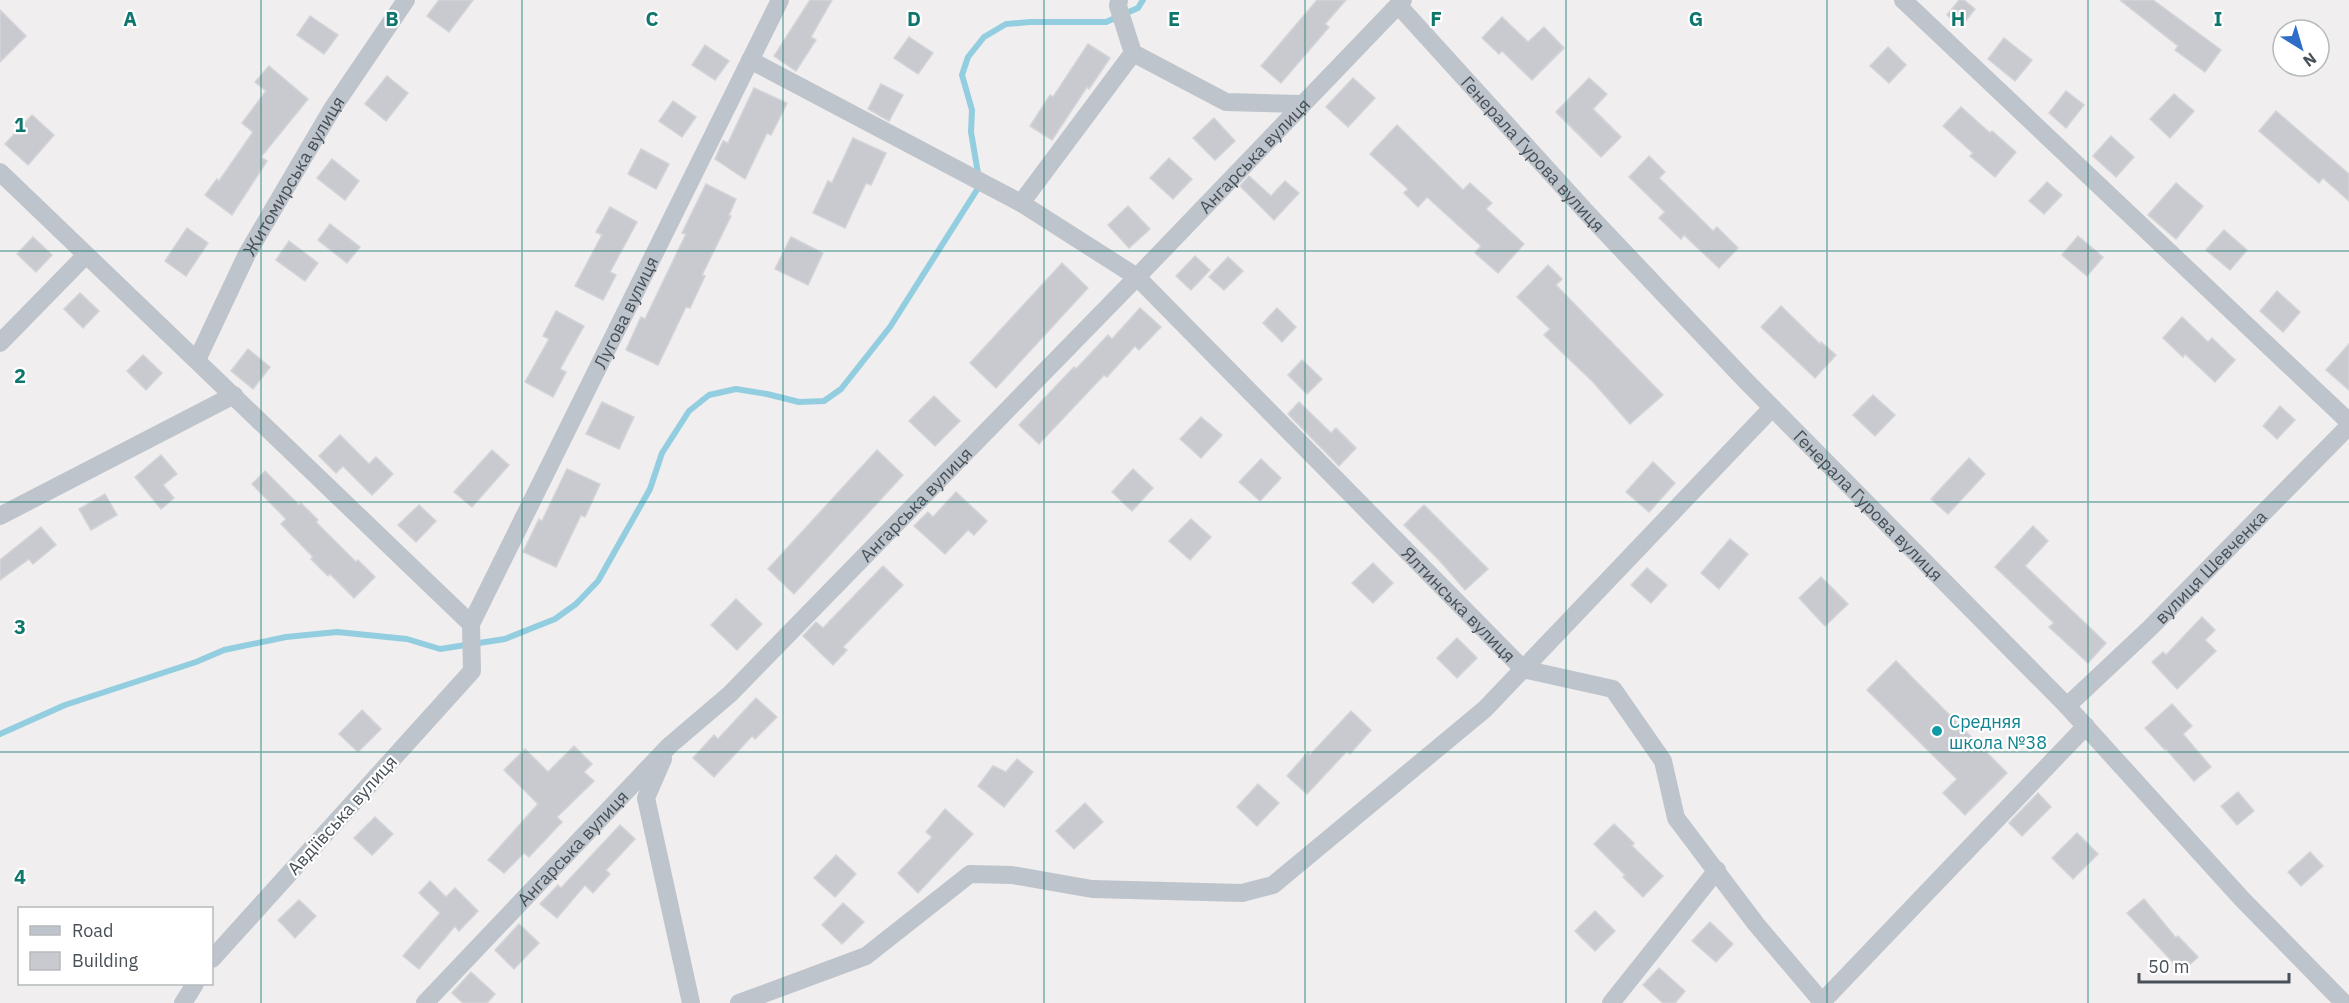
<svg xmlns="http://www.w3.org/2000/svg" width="2349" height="1003" font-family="'IBM Plex Sans',sans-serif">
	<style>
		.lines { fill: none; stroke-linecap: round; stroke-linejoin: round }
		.stream { stroke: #93cee0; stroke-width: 6 }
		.building { fill: #c9cad0; stroke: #d2d4d8; stroke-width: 1.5 }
		.street { stroke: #bec4cb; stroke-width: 18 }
		.grid { fill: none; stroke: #0f766e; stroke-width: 1.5; stroke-opacity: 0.55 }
		.culture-dot { fill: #0f9aa8; stroke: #fff; stroke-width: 2 }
		.labels { text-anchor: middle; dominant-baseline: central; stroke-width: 4.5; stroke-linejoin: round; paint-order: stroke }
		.street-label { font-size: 18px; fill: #485058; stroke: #fff }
		.culture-label { font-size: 18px; fill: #0d838f; stroke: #fff; text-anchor: start }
		.grid-label { font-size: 20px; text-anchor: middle; font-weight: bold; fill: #0f766e; stroke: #fff; stroke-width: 4.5; stroke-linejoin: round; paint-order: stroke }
	</style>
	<rect width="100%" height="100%" fill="#f0eeee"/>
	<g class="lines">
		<path class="stream" d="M 0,734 L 65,705 L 196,662 L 224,650 L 286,637 L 337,632 L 407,639 L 440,649 L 505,639 L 555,619 L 576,604 L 598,581 L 650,489 L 662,453 L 689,411 L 709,395 L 736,389 L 767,394 L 799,402 L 824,401 L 841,389 L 890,327 L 980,185 L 971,132 L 972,110 L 962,75 L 968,57 L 984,37 L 1006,24 L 1030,22 L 1106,22 L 1138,8 L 1143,0"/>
	</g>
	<g class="building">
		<path d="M 439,0 L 473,0 L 449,32 L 427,16 Z"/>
		<path d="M 810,0 L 832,0 L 811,37 L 816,40 L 796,71 L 774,56 Z"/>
		<path d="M 1317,0 L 1346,0 L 1325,24 L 1329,27 L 1281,83 L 1261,66 Z"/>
		<path d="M 1959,0 L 1964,0 L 1975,9 L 1961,27 L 1947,15 Z"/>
		<path d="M 2120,0 L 2153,0 L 2221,50 L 2205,72 L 2175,50 L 2178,46 Z"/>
		<path d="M 0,10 L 26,36 L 0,62 Z"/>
		<path d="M 310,16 L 338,35 L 324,54 L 297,35 Z"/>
		<path d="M 1502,17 L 1528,42 L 1544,27 L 1564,48 L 1532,80 L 1502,51 L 1499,54 L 1482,38 Z"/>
		<path d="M 909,37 L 933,53 L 918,74 L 894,58 Z"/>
		<path d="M 2004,38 L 2032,60 L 2015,81 L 1988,59 Z"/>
		<path d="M 1088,44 L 1110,58 L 1089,89 L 1087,87 L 1052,140 L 1030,126 L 1050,95 L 1053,97 Z"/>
		<path d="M 705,45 L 729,61 L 715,80 L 692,65 Z"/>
		<path d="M 1888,47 L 1906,65 L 1889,83 L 1870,66 Z"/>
		<path d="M 269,66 L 308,99 L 261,157 L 267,161 L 232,215 L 205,195 L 217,179 L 219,181 L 253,132 L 242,123 L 266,91 L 255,82 Z"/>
		<path d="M 387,76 L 408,93 L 386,121 L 365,104 Z"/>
		<path d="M 1353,78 L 1375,98 L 1348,127 L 1326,107 Z"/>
		<path d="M 1589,78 L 1607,94 L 1593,109 L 1621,137 L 1601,157 L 1556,112 Z"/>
		<path d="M 881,84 L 903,95 L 889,121 L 868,109 Z"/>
		<path d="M 754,88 L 787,103 L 771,135 L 767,133 L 745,179 L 715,159 L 723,141 L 728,143 Z"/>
		<path d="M 2066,91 L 2084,105 L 2066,128 L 2049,113 Z"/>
		<path d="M 2174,94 L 2194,111 L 2170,138 L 2150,119 Z"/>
		<path d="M 673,101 L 696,117 L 682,137 L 659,121 Z"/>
		<path d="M 1961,107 L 1990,133 L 1992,131 L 2016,152 L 1995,177 L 1970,156 L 1973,153 L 1943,126 Z"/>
		<path d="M 2276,111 L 2349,174 L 2349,201 L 2323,178 L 2319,183 L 2259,131 Z"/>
		<path d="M 32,115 L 54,135 L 28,165 L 5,144 Z"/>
		<path d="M 1214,118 L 1235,141 L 1215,160 L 1193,138 Z"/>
		<path d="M 1397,125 L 1463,190 L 1470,183 L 1492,203 L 1486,209 L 1524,244 L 1498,273 L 1475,253 L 1481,246 L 1427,197 L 1418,207 L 1404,193 L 1408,189 L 1370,154 Z"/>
		<path d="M 2111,136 L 2134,157 L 2116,177 L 2093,156 Z"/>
		<path d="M 853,138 L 886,153 L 871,185 L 866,183 L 845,228 L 813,213 L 828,181 L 832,183 Z"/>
		<path d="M 641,149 L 669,164 L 656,189 L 628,174 Z"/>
		<path d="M 1649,156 L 1665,172 L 1659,178 L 1713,231 L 1717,227 L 1738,248 L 1719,268 L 1684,235 L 1681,239 L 1659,218 L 1665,212 L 1629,177 Z"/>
		<path d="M 1169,158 L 1192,179 L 1173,199 L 1150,178 Z"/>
		<path d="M 332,159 L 359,181 L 345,200 L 317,178 Z"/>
		<path d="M 1249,176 L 1271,196 L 1285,181 L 1299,193 L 1274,220 L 1240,186 Z"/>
		<path d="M 2047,182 L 2062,195 L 2044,214 L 2029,201 Z"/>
		<path d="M 2176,183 L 2203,206 L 2176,239 L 2148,215 Z"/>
		<path d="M 706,184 L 736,199 L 729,215 L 731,216 L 702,275 L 705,276 L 690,308 L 686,307 L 658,365 L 626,350 L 641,317 L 645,319 L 686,234 L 682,233 Z"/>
		<path d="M 1128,206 L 1150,229 L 1129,248 L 1108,225 Z"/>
		<path d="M 610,207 L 637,222 L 610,272 L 616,275 L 603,300 L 575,286 L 602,235 L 596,232 Z"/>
		<path d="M 330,224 L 360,247 L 347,263 L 318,240 Z"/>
		<path d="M 187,228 L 208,243 L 186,276 L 165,261 Z"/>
		<path d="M 2224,230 L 2247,250 L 2230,270 L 2206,250 Z"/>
		<path d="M 2078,236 L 2103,257 L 2087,276 L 2062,255 Z"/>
		<path d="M 33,237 L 52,255 L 36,272 L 17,254 Z"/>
		<path d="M 791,237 L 823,253 L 808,285 L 775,269 Z"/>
		<path d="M 289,241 L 318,263 L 305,281 L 276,260 Z"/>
		<path d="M 1195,256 L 1210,270 L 1191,290 L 1176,276 Z"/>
		<path d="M 1228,257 L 1243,271 L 1224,290 L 1209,277 Z"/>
		<path d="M 1062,263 L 1088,288 L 996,388 L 970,363 Z"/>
		<path d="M 1548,265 L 1562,279 L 1556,285 L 1663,395 L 1630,424 L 1593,382 L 1544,335 L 1550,329 L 1517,297 Z"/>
		<path d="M 2277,291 L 2300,312 L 2283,332 L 2260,311 Z"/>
		<path d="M 80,293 L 99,311 L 83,328 L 64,309 Z"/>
		<path d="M 1781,306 L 1820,344 L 1821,342 L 1836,355 L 1815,378 L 1761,327 Z"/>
		<path d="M 1140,308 L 1161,327 L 1139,350 L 1135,346 L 1107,377 L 1104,375 L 1039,444 L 1019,425 L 1074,367 L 1076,369 L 1108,335 L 1112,339 Z"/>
		<path d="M 1277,308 L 1296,327 L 1282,342 L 1263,323 Z"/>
		<path d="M 556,311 L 584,326 L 560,369 L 566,372 L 553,397 L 525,382 L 549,339 L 543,336 Z"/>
		<path d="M 2182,317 L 2208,342 L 2212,338 L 2235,360 L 2215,382 L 2185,354 L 2183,357 L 2163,338 Z"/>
		<path d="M 2349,344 L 2349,390 L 2326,370 Z"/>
		<path d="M 248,349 L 270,367 L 253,389 L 231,371 Z"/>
		<path d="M 143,355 L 162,373 L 146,390 L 127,371 Z"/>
		<path d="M 1302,360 L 1322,379 L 1307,394 L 1288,375 Z"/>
		<path d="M 1873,395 L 1895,415 L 1875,436 L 1853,415 Z"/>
		<path d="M 934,396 L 960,421 L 935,446 L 909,421 Z"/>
		<path d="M 602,402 L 634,417 L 619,449 L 586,434 Z"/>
		<path d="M 1299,402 L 1331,433 L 1336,428 L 1356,448 L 1339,466 L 1288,414 Z"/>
		<path d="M 2280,406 L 2295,420 L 2277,439 L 2263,426 Z"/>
		<path d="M 1201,417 L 1222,435 L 1201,458 L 1180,439 Z"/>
		<path d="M 340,435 L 369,464 L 376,457 L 393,474 L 372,495 L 343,466 L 336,473 L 319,456 Z"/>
		<path d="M 492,450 L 509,465 L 472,507 L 454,492 Z"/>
		<path d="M 877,450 L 903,475 L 794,594 L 768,569 Z"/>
		<path d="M 161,455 L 177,474 L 163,485 L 174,498 L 161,509 L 135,477 Z"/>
		<path d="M 1969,458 L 1985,474 L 1948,514 L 1931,499 Z"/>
		<path d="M 1261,459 L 1281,478 L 1260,501 L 1239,482 Z"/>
		<path d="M 1653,462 L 1675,483 L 1649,512 L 1626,492 Z"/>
		<path d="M 567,469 L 600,484 L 585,517 L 581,515 L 556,567 L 523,552 L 539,519 L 542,521 Z"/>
		<path d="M 1133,469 L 1153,488 L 1132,511 L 1112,492 Z"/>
		<path d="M 265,471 L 299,505 L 301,503 L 318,520 L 316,522 L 356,562 L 358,560 L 375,577 L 354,598 L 330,574 L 328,576 L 311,559 L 313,557 L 281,524 L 286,519 L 252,484 Z"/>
		<path d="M 956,492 L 987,521 L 974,535 L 968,530 L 945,554 L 914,526 L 928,512 L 933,517 Z"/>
		<path d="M 105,494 L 117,515 L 91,530 L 79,509 Z"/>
		<path d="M 419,505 L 436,521 L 416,542 L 398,525 Z"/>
		<path d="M 1424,505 L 1488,569 L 1465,590 L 1440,561 L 1404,525 Z"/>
		<path d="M 1191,519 L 1211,537 L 1190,560 L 1169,541 Z"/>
		<path d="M 2033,526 L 2048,541 L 2025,566 L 2106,643 L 2088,663 L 2049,627 L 2054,623 L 1995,567 Z"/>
		<path d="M 41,527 L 56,545 L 33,564 L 29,559 L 0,580 L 0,560 Z"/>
		<path d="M 1730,539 L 1748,554 L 1719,589 L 1701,573 Z"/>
		<path d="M 1373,563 L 1393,583 L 1373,603 L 1352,583 Z"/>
		<path d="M 883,566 L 903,585 L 843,647 L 847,650 L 833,665 L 803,636 L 816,622 L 823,628 Z"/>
		<path d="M 1647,568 L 1667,585 L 1651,603 L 1631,585 Z"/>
		<path d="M 1821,577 L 1848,604 L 1825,626 L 1799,598 Z"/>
		<path d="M 736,599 L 762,624 L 737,650 L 711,625 Z"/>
		<path d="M 2202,617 L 2215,630 L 2205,640 L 2216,651 L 2177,689 L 2152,662 L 2163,652 L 2166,655 Z"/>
		<path d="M 1457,638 L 1477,658 L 1457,678 L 1437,658 Z"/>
		<path d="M 1896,661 L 2007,773 L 1965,815 L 1943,793 L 1957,779 L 1867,690 Z"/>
		<path d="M 756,698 L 777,717 L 755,739 L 752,736 L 714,777 L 693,758 L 714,735 L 718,739 Z"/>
		<path d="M 2172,704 L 2192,726 L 2183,734 L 2211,767 L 2194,781 L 2166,749 L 2165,750 L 2145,728 Z"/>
		<path d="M 362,710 L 381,729 L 358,752 L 339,734 Z"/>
		<path d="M 1351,711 L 1371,730 L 1350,754 L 1347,751 L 1307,794 L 1287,776 L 1308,752 L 1310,755 Z"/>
		<path d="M 574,746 L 592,764 L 584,772 L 594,781 L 557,817 L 562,822 L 529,857 L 524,853 L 504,873 L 488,860 L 538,804 L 504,770 L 525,749 L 548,772 Z"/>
		<path d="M 1017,759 L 1033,772 L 1004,807 L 978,786 L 993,766 L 1006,772 Z"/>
		<path d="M 1258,784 L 1279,803 L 1257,826 L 1237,807 Z"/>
		<path d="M 2238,792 L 2254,811 L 2237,825 L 2221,806 Z"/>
		<path d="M 2038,793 L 2051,807 L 2022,836 L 2009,823 Z"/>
		<path d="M 1085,803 L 1103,822 L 1074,849 L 1056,831 Z"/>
		<path d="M 945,809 L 973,834 L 918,893 L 898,873 L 932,837 L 926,832 Z"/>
		<path d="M 375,817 L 393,834 L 372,855 L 354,838 Z"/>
		<path d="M 1614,824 L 1634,843 L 1632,846 L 1663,876 L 1643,897 L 1623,877 L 1625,875 L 1594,844 Z"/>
		<path d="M 620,825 L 635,839 L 606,870 L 610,874 L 593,893 L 585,885 L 557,918 L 540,904 L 558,885 L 561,888 Z"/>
		<path d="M 2077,833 L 2098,854 L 2073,879 L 2052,858 Z"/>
		<path d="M 2310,852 L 2323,866 L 2301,886 L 2288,872 Z"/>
		<path d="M 836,855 L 856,874 L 835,897 L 814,878 Z"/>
		<path d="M 430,881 L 446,897 L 455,888 L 478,911 L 459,931 L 455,926 L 419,969 L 403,956 L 440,913 L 419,893 Z"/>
		<path d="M 2144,899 L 2176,938 L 2178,936 L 2198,957 L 2182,972 L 2127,913 Z"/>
		<path d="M 299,900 L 316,916 L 295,938 L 278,920 Z"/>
		<path d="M 843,903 L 864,922 L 842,944 L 822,925 Z"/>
		<path d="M 1595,911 L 1615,931 L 1595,951 L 1575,931 Z"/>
		<path d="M 1710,922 L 1733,944 L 1716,962 L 1692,941 Z"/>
		<path d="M 519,924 L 539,943 L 514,969 L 495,950 Z"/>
		<path d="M 1659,968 L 1685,991 L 1675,1003 L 1663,1003 L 1643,985 Z"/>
		<path d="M 471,972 L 495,994 L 487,1003 L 463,1003 L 452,993 Z"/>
	</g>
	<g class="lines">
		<g class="street">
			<path d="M 1119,0 L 1118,6 L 1133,53 L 1226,102 L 1302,104"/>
			<path d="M 1903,0 L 2349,422"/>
			<path id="s1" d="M 1398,5 L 1588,214 L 1746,381 L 2067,706 L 2242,899 L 2344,1003"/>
			<path id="s2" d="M 750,60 L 1021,203 L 1137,277 L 1523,669 L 1613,689 L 1663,761 L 1676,818 L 1756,924 L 1823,1003"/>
			<path d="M 0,172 L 471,624 L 472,671 L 212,959"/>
			<path d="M 1021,203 L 1133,53"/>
			<path d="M 0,343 L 86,255"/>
			<path id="s3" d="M 197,360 L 247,254 L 332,109 L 406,0"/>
			<path d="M 0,516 L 234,395"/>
			<path id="s4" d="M 471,624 L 780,0"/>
			<path id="s5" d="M 2067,706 L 2149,629 L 2349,426"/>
			<path d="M 663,759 L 646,798 L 691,1003"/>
			<path d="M 1822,1002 L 2086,726"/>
			<path d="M 183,1003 L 195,984"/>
			<path id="s6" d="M 425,1003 L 669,746 L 730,694 L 1137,277 L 1403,0"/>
			<path d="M 739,1003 L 866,956 L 970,874 L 1012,875 L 1092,889 L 1242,893 L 1273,885 L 1485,709 L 1772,408"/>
			<path d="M 1611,1003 L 1717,870"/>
		</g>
	</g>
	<path class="grid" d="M 261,0 L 261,1003M 522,0 L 522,1003M 783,0 L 783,1003M 1044,0 L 1044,1003M 1305,0 L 1305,1003M 1566,0 L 1566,1003M 1827,0 L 1827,1003M 2088,0 L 2088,1003M 0,251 L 2349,251M 0,502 L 2349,502M 0,752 L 2349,752"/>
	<circle class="culture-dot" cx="1937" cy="731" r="6"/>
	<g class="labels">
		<g class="street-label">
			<text stroke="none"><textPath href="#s1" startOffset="201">Генерала Гурова вулиця</textPath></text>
			<text stroke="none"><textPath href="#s6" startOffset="1186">Ангарська вулиця</textPath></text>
			<text stroke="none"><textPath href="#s3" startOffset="208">Житомирська вулиця</textPath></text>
			<text stroke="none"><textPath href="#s4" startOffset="348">Лугова вулиця</textPath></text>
			<text stroke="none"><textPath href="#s6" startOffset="700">Ангарська вулиця</textPath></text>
			<text stroke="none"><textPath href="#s1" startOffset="687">Генерала Гурова вулиця</textPath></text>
			<text stroke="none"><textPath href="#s5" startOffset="200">вулиця Шевченка</textPath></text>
			<text stroke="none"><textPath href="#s2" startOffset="903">Ялтинська вулиця</textPath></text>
			<text transform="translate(342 815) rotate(-48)">Авдіївська вулиця</text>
			<text stroke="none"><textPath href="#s6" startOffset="214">Ангарська вулиця</textPath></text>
		</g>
		<g class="culture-label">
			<text x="1949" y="721">Средняя<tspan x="1949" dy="21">школа №38</tspan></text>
		</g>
	</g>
	<g class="grid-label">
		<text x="130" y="26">A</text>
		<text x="392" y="26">B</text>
		<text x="652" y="26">C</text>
		<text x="914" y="26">D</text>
		<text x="1174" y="26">E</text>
		<text x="1436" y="26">F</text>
		<text x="1696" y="26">G</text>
		<text x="1958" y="26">H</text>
		<text x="2218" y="26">I</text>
		<text x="20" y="132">1</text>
		<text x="20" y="383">2</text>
		<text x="20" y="634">3</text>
		<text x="20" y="884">4</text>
	</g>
	<rect x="18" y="907" width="195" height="78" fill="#ffffff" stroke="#b6b9bc" stroke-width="1.5"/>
	<rect x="30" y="926" width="30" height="9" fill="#bec4cb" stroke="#b6b9bc" stroke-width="1.5"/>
	<text x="72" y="937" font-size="18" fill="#485058">Road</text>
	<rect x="30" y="952" width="30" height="18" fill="#c9cad0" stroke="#b6b9bc" stroke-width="1.5"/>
	<text x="72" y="967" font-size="18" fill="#485058">Building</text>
	<g transform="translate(2301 48) rotate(143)"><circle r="28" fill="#ffffff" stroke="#b6b9bc" stroke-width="1.5"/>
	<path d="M0-4.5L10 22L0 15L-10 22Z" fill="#2f6ec8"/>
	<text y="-9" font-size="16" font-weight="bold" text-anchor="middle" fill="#485058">N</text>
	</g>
	<path d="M2139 973v9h150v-9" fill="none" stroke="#485058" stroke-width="3"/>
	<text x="2148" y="973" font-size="18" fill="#485058" stroke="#ffffff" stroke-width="4.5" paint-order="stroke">50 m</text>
</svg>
